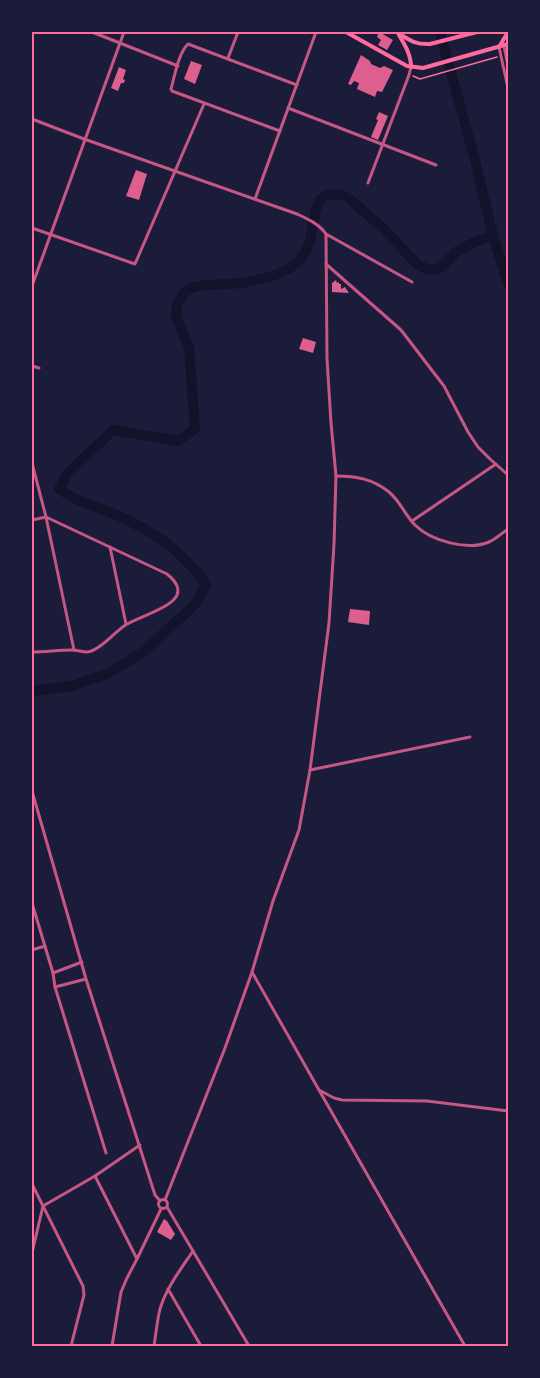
<svg xmlns="http://www.w3.org/2000/svg" width="540" height="1378" font-family="'Sofia Sans Condensed',sans-serif">
	<style>
		.lines { fill: none; stroke-linecap: round; stroke-linejoin: round }
		.river { stroke: #12122b; stroke-width: 10 }
		.building { fill: #dd5f8e }
		.path { stroke: #ff6b9d; stroke-width: 1.5 }
		.minor { stroke: #c65784; stroke-width: 3 }
		.tertiary { stroke: #c65784; stroke-width: 3 }
		.secondary { stroke: #ff6b9d; stroke-width: 4 }
		.neatline { fill: none; stroke: #ff6b9d; stroke-width: 2 }
	</style>
	<rect width="100%" height="100%" fill="#1b1b3a"/>
	<g class="lines">
		<g class="river">
			<path d="M 440,32 L 475,160 L 493,236 L 508,284"/>
			<path d="M 32,691 L 72,686 L 109,673 L 143,652 L 189,610 L 199,599 L 206,584 C 183,551 147,527 110,512 C 91,505 76,501 59,489 L 67,474 L 113,430 L 178,441 L 195,429 L 189,347 L 176,317 L 177,304 L 185,292 L 194,287 L 208,285 L 242,283 L 270,277 L 287,270 L 299,261 L 306,251 L 310,241 L 316,209 L 320,200 L 326,195 L 338,194 L 347,197 L 383,228 L 417,264 L 428,270 L 434,270 L 442,267 L 456,252 L 475,242 L 493,236"/>
		</g>
	</g>
	<g class="building">
		<path d="M 379,32 L 393,40 L 387,50 L 378,45 L 381,40 L 377,37 Z"/>
		<path d="M 361,55 L 370,61 L 371,64 L 380,68 L 384,66 L 393,70 L 382,92 L 377,91 L 375,97 L 357,89 L 359,83 L 354,81 L 351,85 L 348,84 Z"/>
		<path d="M 191,61 L 202,65 L 195,84 L 184,79 Z"/>
		<path d="M 119,67 L 126,70 L 123,79 L 125,80 L 124,83 L 121,83 L 118,91 L 111,88 Z"/>
		<path d="M 379,112 L 388,116 L 378,140 L 371,137 L 378,120 L 376,119 Z"/>
		<path d="M 136,170 L 147,174 L 139,200 L 126,196 Z"/>
		<path d="M 336,280 L 337,283 L 339,282 L 339,284 L 341,284 L 341,289 L 345,287 L 349,293 L 332,292 L 332,283 Z"/>
		<path d="M 303,338 L 316,342 L 313,353 L 299,349 Z"/>
		<path d="M 350,609 L 370,611 L 369,625 L 348,622 Z"/>
		<path d="M 164,1219 L 167,1221 L 175,1234 L 171,1240 L 157,1232 Z"/>
	</g>
	<g class="lines">
		<path class="path" d="M 413,76 L 420,79 L 497,57"/>
		<g class="minor">
			<path d="M 504,46 L 508,66"/>
			<path d="M 499,47 L 508,88"/>
			<path d="M 228,58 L 238,32"/>
			<path d="M 288,108 L 436,165"/>
			<path d="M 368,183 L 409,75 L 411,67"/>
			<path d="M 32,228 L 135,264 L 204,104"/>
			<path d="M 326,234 L 412,282"/>
			<path d="M 326,264 L 401,330 L 444,386 L 468,432 L 478,447 L 490,459 L 508,475"/>
			<path d="M 32,286 L 124,32"/>
			<path d="M 32,366 L 39,368"/>
			<path d="M 32,463 L 46,517 L 74,650"/>
			<path d="M 336,476 C 356,476 373,479 389,492 C 400,501 405,515 415,525 C 431,541 468,551 489,542 C 496,539 502,533 508,529"/>
			<path d="M 32,520 L 46,517"/>
			<path d="M 412,521 L 496,464"/>
			<path d="M 110,547 L 126,624"/>
			<path d="M 32,652 C 45,652 59,650 73,650 C 77,650 82,652 87,652 C 99,651 114,633 124,626 C 140,614 203,603 167,574 L 46,517"/>
			<path d="M 310,770 L 470,737"/>
			<path d="M 32,903 L 53,973 L 55,987 L 106,1153"/>
			<path d="M 32,950 L 45,946"/>
			<path d="M 53,973 L 82,962"/>
			<path d="M 55,987 L 86,979"/>
			<path d="M 319,1090 L 465,1346"/>
			<path d="M 95,1176 L 137,1259"/>
			<path d="M 32,1184 L 83,1286 L 84,1295 L 71,1346"/>
			<path d="M 167,1207 L 249,1346"/>
			<path d="M 32,1253 L 43,1206 L 95,1176 L 140,1145"/>
			<path d="M 168,1289 L 201,1346"/>
			<path d="M 154,1346 C 156,1334 157,1321 160,1309 C 166,1288 181,1269 193,1251"/>
		</g>
		<g class="tertiary">
			<path d="M 92,32 L 178,66"/>
			<path d="M 32,119 L 84,139 L 297,214 C 308,219 319,224 326,234 L 327,359 L 331,423 L 336,476 L 334,544 L 329,623 L 310,770 L 299,830 L 273,901 L 252,972 L 225,1048 L 165,1200"/>
			<path d="M 280,131 L 172,91 L 171,89 C 175,75 178,54 188,44 L 297,85"/>
			<path d="M 255,199 L 316,32"/>
			<path d="M 32,791 L 86,979 L 155,1195 L 160,1201"/>
			<path d="M 252,972 L 319,1090 L 334,1098 L 342,1100 L 427,1101 L 508,1111"/>
			<circle cx="163" cy="1204" r="4.5"/>
			<path d="M 112,1346 L 121,1292 L 127,1278 L 137,1259 L 161,1209"/>
		</g>
		<g class="secondary">
			<path d="M 346,32 L 407,66 L 423,68 L 508,44"/>
			<path d="M 398,33 C 409,40 416,45 430,44 L 477,32"/>
			<path d="M 399,35 C 405,45 411,55 411,67"/>
			<path d="M 499,47 L 508,32"/>
		</g>
	</g>
	<rect width="540" height="1378" fill="none" stroke="#1b1b3a" stroke-width="66"/>
	<rect x="33" y="33" width="474" height="1312" class="neatline"/>
</svg>
